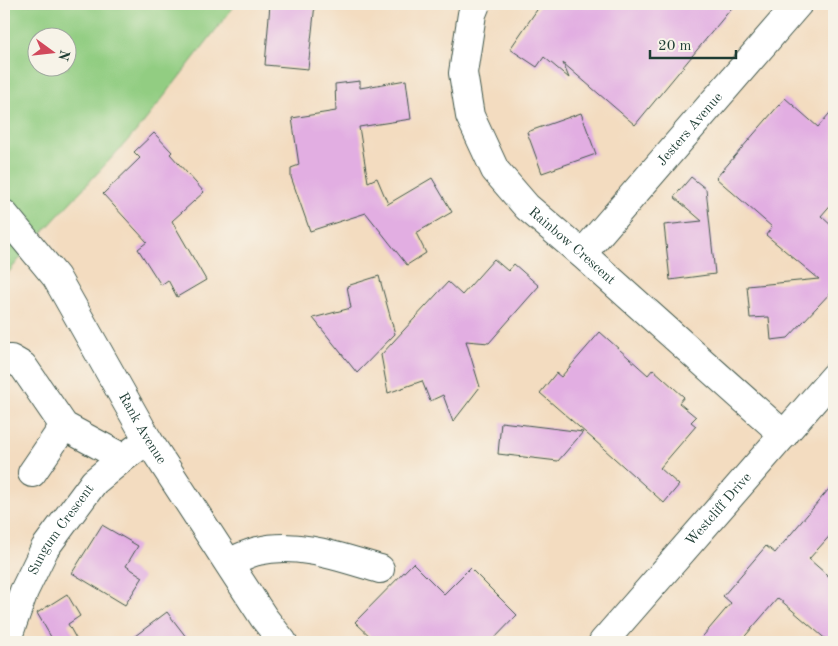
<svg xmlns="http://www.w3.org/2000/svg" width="838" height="646" font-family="'Old Standard TT',serif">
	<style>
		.green { fill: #92cd82; stroke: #58855b; fill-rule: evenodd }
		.building { fill: #e2aee2 }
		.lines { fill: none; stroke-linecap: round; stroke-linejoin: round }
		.minor-casing { stroke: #3f5549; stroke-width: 30 }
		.minor { stroke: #fff; stroke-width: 28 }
		.labels { text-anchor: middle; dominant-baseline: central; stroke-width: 4.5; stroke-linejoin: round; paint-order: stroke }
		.street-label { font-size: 14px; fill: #1f3d34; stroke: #f7f3e8 }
	</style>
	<rect width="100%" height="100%" fill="#f7f3e8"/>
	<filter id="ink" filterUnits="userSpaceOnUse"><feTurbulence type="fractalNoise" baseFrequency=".02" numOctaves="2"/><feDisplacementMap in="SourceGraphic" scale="10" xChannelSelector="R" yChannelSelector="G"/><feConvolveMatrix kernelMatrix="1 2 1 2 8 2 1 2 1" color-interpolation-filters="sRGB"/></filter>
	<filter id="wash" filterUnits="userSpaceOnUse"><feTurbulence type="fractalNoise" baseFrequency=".0096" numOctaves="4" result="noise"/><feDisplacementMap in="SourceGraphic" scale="20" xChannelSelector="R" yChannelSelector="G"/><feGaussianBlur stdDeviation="1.12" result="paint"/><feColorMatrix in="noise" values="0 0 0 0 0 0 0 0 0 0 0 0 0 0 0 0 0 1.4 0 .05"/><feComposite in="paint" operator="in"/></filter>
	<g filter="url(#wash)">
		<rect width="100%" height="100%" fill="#f3dcc0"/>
		<path class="green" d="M 4,4 L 236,4 L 141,126 L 30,246 L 4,278 ZM 38,38 L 68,38 L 68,68 L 38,68 Z"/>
		<g id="blocks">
			<g class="building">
				<path d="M 270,4 L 315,4 L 308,69 L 265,65 Z"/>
				<path d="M 541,4 L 735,4 L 635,125 L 563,63 L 569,78 L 544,57 L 537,67 L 510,49 Z"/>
				<path d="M 406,80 L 411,119 L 359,127 L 368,182 L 377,178 L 388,204 L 432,178 L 452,212 L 416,233 L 426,253 L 407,265 L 366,213 L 310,231 L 291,177 L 291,168 L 299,165 L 292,118 L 336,111 L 335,84 L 360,81 L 360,88 Z"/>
				<path d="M 785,98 L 818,127 L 834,108 L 834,201 L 821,216 L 834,228 L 834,292 L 832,291 L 788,338 L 771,340 L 769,317 L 750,318 L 747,286 L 819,279 L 766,235 L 772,227 L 716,178 Z"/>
				<path d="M 581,113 L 596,154 L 542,173 L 527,132 Z"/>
				<path d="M 154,133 L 172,152 L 170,154 L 204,192 L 172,221 L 206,280 L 177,297 L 168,280 L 161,285 L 138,249 L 147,242 L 103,194 L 140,158 L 134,152 Z"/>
				<path d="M 691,177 L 706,189 L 715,274 L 670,280 L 664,225 L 702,221 L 674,197 Z"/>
				<path d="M 494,259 L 508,271 L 514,264 L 539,286 L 489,343 L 466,341 L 480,387 L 453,422 L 443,395 L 430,401 L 422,381 L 388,393 L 381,355 L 448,282 L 462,295 Z"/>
				<path d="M 379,276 L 395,334 L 357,373 L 313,318 L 351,308 L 347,286 Z"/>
				<path d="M 600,332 L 648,375 L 653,369 L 684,397 L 679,403 L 696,417 L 691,422 L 696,426 L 660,468 L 679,485 L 664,503 L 594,440 L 540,393 L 556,373 L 561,377 Z"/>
				<path d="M 501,422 L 518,424 L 583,432 L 558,461 L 498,454 Z"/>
				<path d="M 834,483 L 834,531 L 809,559 L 834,581 L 834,642 L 829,642 L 778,598 L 740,642 L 698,642 L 731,603 L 723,596 L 766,546 L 775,553 Z"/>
				<path d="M 102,525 L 138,546 L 126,566 L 143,577 L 125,605 L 72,573 Z"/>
				<path d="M 413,563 L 444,594 L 470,568 L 517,615 L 491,642 L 376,642 L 355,622 Z"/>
				<path d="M 67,594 L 80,616 L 68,624 L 78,642 L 54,642 L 37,613 Z"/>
				<path d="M 167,612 L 190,642 L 127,642 Z"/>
			</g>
		</g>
	</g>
	<g filter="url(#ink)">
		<use href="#blocks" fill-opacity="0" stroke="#3f5549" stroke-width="1"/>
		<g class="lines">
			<g class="minor-casing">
				<g id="minor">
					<path id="s1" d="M 476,4 L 472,14 L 463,73 L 470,116 L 495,170 L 527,207 L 582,254 L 784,435"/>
					<path id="s2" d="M 4,214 L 56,277 L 148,440 L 264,618 L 283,642"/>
					<path id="s3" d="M 582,254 L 798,4"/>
					<path d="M 4,359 L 11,359 L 23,366 L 64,426 L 123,458"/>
					<path d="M 32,473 L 64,426"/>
					<path d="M 229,562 C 238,559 248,553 258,551 C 298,541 342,558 380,569"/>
					<path id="s4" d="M 6,642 L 24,591 L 45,548 L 94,482 L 123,458 L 148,440"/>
					<path id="s5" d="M 603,642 L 834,377"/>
				</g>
			</g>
			<use href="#minor" class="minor"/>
		</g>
	</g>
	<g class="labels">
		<g class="street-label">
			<text stroke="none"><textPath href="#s3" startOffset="165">Jesters Avenue</textPath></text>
			<text stroke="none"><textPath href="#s1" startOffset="282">Rainbow Crescent</textPath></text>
			<text stroke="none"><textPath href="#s2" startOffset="256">Rank Avenue</textPath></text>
			<text stroke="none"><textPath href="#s5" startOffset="176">Westcliff Drive</textPath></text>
			<text stroke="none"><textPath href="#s4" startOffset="126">Sungum Crescent</textPath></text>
		</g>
	</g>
	<rect width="838" height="646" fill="none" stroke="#f7f3e8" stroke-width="20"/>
	<g transform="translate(52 52) rotate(105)"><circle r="24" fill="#f7f3e8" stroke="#a1aaa0"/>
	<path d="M0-4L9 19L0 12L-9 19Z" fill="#d1495b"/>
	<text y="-8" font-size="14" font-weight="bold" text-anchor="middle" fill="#1f3d34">N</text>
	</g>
	<path d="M650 50v8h86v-8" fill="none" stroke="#1f3d34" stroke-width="2.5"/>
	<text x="658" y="50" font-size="15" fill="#1f3d34" stroke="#f7f3e8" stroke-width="4" paint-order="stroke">20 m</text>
</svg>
